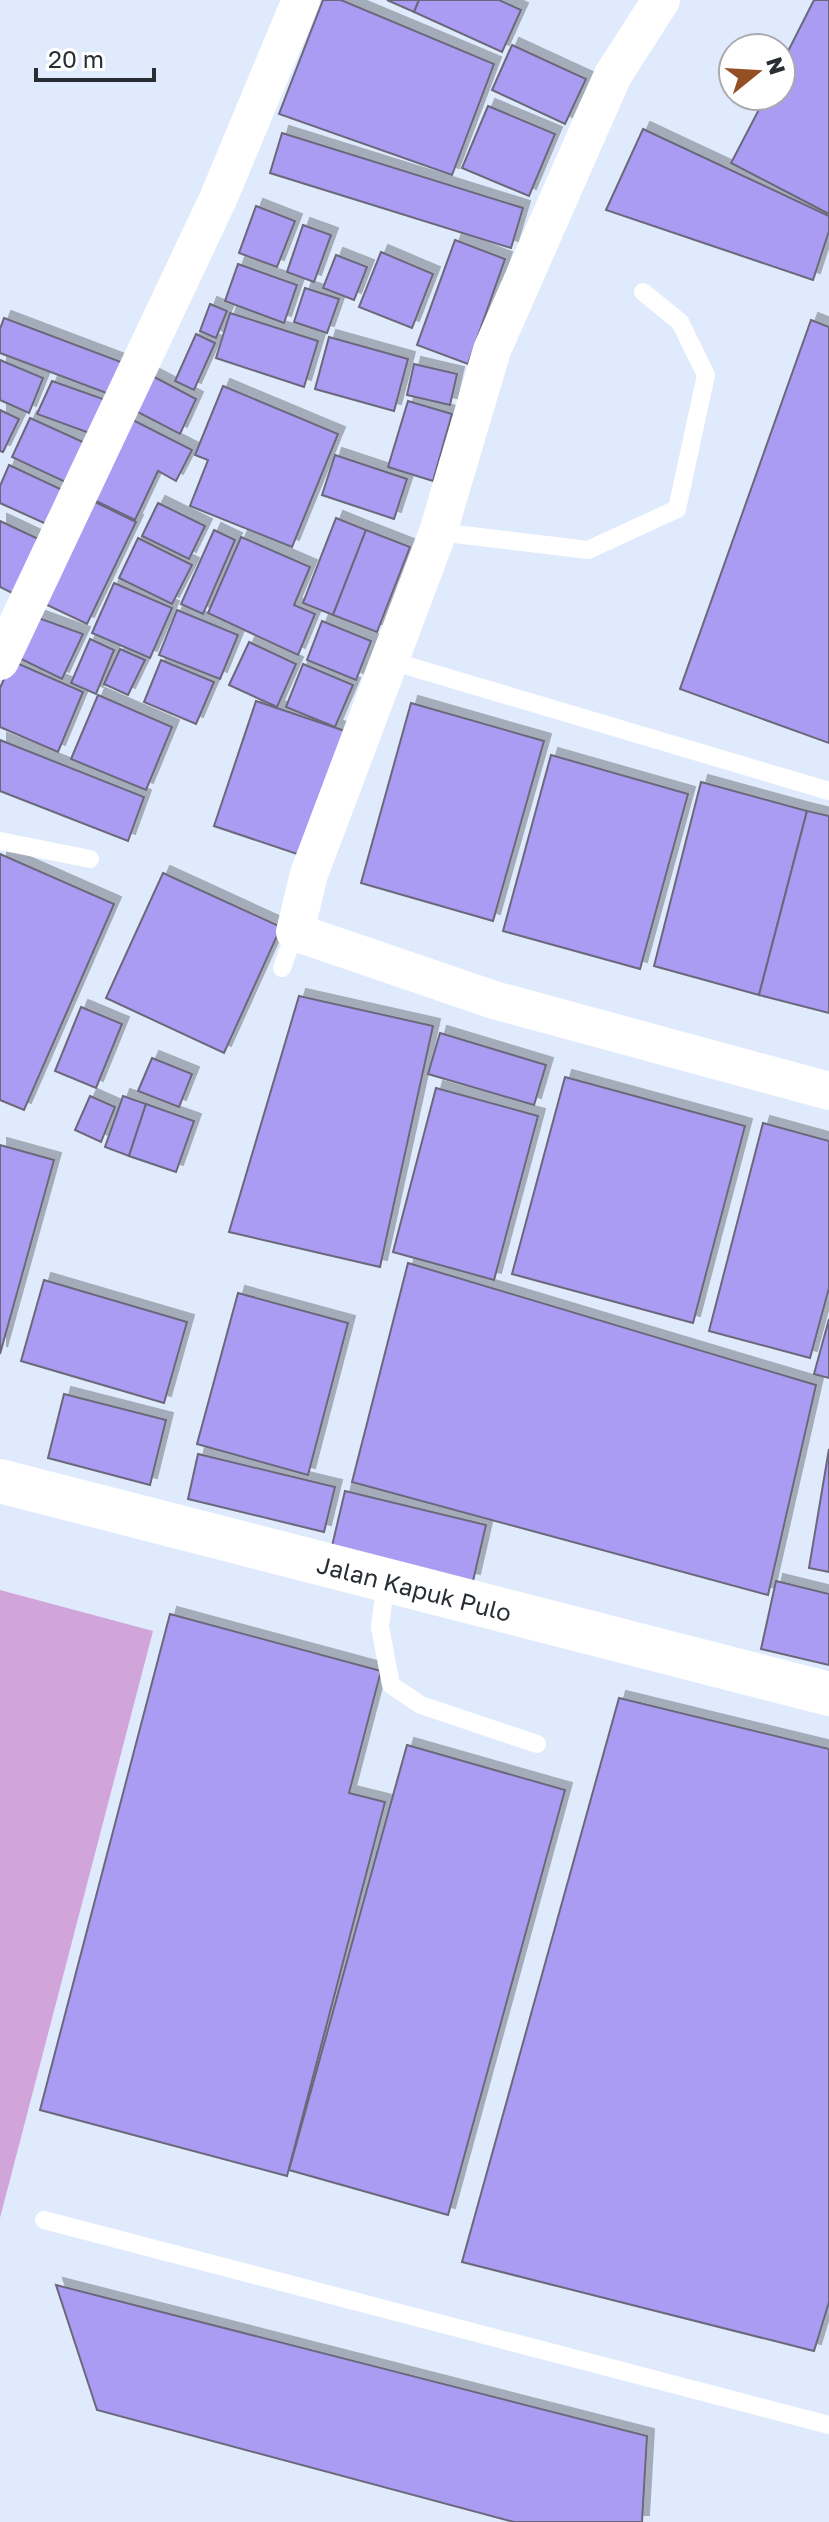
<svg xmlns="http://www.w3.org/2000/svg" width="829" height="2522" font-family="'Golos Text',sans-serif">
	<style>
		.green { fill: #d2a5da }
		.building { fill: #aa9bf3; stroke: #6a687a; stroke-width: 2; filter: url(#shadow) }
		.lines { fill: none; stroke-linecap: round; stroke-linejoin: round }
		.lane { stroke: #fff; stroke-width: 18 }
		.street { stroke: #fff; stroke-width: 38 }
		.secondary { stroke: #fff; stroke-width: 44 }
		.labels { text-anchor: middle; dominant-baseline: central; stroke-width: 7; stroke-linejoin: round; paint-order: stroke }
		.street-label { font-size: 24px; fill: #292e34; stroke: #fff }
	</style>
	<defs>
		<filter id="shadow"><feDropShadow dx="7" dy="-7" stdDeviation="0" flood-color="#0004"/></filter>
	</defs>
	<rect width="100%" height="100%" fill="#dfeafc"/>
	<path class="green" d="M 0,1590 L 153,1631 L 0,2218 Z"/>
	<g class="building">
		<path d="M 323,0 L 341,0 L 494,64 L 452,175 L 279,114 Z"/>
		<path d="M 387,0 L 419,0 L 414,12 Z"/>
		<path d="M 419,0 L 499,0 L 521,10 L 502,52 L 414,12 Z"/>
		<path d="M 814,0 L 829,0 L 829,214 L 731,163 L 766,96 L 781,96 L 781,65 Z"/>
		<path d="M 512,45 L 586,79 L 565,124 L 492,90 Z"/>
		<path d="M 488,106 L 555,134 L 529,196 L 462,168 Z"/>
		<path d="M 643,129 L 829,216 L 829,231 L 813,280 L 606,210 Z"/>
		<path d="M 282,133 L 523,208 L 511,248 L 270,173 Z"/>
		<path d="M 256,206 L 295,221 L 277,267 L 239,253 Z"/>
		<path d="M 303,225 L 331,235 L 314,282 L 287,272 Z"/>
		<path d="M 455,240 L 505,259 L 468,364 L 417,345 Z"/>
		<path d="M 381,252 L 433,274 L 412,328 L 359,307 Z"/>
		<path d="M 336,255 L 367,267 L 354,300 L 323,288 Z"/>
		<path d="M 238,264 L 297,285 L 284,323 L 225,301 Z"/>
		<path d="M 305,288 L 339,299 L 327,333 L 294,322 Z"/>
		<path d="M 210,304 L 227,311 L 216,338 L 200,331 Z"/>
		<path d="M 230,313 L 318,341 L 304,387 L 216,358 Z"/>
		<path d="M 4,318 L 129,365 L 117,397 L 0,353 L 0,329 Z"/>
		<path d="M 811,320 L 829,327 L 829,743 L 680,689 Z"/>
		<path d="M 196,334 L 215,343 L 194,390 L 175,381 Z"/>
		<path d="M 329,337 L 408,359 L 394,411 L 315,389 Z"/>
		<path d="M 0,360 L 43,378 L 29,413 L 0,400 Z"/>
		<path d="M 414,364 L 457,374 L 450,405 L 407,395 Z"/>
		<path d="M 145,372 L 196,399 L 180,434 L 128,407 Z"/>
		<path d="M 52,381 L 106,400 L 92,434 L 37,414 Z"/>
		<path d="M 223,386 L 338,434 L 292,547 L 190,506 L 208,460 L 195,455 Z"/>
		<path d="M 408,401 L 452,414 L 433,481 L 388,467 Z"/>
		<path d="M 0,410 L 19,419 L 3,452 L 0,451 Z"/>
		<path d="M 123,415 L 192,450 L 176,481 L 158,471 L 135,520 L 92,499 Z"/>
		<path d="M 30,418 L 94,447 L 76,487 L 12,457 Z"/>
		<path d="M 335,455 L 407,479 L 394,519 L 322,495 Z"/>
		<path d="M 9,465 L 71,494 L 55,528 L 0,503 L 0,486 Z"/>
		<path d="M 91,500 L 136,522 L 87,624 L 41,602 Z"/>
		<path d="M 158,503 L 205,526 L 189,559 L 142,536 Z"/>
		<path d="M 336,518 L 366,530 L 333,615 L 303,603 Z"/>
		<path d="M 0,521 L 47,543 L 22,598 L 0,587 Z"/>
		<path d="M 214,530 L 235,540 L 203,614 L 181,604 Z"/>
		<path d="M 366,530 L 410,547 L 377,632 L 333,615 Z"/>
		<path d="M 241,537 L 310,567 L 294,605 L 315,614 L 298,655 L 208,613 Z"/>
		<path d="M 138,538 L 192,565 L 172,604 L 119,578 Z"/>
		<path d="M 114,583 L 172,608 L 150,658 L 92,633 Z"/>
		<path d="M 177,610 L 238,635 L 220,679 L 159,655 Z"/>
		<path d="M 33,616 L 83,634 L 62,679 L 13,655 Z"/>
		<path d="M 322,621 L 371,641 L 356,680 L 307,660 Z"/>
		<path d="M 90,639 L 114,650 L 96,694 L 71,683 Z"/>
		<path d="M 249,642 L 296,664 L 277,707 L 229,685 Z"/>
		<path d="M 120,649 L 145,660 L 128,695 L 104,684 Z"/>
		<path d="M 161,660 L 214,682 L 196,724 L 144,702 Z"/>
		<path d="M 12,661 L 83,692 L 58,752 L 0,727 L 0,688 Z"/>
		<path d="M 303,664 L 353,685 L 335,727 L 286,707 Z"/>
		<path d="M 98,695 L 172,727 L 146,790 L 71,759 Z"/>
		<path d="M 256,701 L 354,734 L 312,859 L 214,826 Z"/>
		<path d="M 411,703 L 544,741 L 493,921 L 361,883 Z"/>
		<path d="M 0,740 L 144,797 L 128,841 L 0,791 Z"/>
		<path d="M 551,755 L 688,794 L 640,969 L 503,931 Z"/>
		<path d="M 701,782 L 807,811 L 759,995 L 654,966 Z"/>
		<path d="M 807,811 L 829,816 L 829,1013 L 759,995 Z"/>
		<path d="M 0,854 L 114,904 L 24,1110 L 0,1100 Z"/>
		<path d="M 163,873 L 281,927 L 224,1053 L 106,998 Z"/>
		<path d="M 299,996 L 433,1026 L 380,1267 L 229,1232 Z"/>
		<path d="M 81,1007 L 122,1024 L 96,1088 L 55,1071 Z"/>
		<path d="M 440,1033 L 546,1065 L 534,1105 L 428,1074 Z"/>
		<path d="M 152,1058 L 192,1074 L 179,1107 L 138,1091 Z"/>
		<path d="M 565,1077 L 745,1126 L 693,1323 L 512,1274 Z"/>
		<path d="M 436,1088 L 538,1116 L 494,1280 L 393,1252 Z"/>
		<path d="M 90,1096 L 115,1107 L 101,1142 L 75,1130 Z"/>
		<path d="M 123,1096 L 146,1104 L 129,1156 L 105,1147 Z"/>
		<path d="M 146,1104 L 194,1121 L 176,1172 L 129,1156 Z"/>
		<path d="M 763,1123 L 829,1141 L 829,1288 L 810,1358 L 709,1331 Z"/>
		<path d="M 0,1145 L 54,1160 L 0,1354 Z"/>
		<path d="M 408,1263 L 816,1385 L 768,1595 L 352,1482 Z"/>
		<path d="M 44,1280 L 187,1322 L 164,1403 L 21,1361 Z"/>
		<path d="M 238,1293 L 348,1323 L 308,1475 L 197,1444 Z"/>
		<path d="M 829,1319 L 829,1378 L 814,1374 Z"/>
		<path d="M 64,1394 L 166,1420 L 150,1485 L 48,1458 Z"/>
		<path d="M 829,1449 L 829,1572 L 809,1568 Z"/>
		<path d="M 198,1454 L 335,1487 L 324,1532 L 188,1499 Z"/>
		<path d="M 345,1491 L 486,1525 L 473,1581 L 332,1546 Z"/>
		<path d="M 776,1581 L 829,1594 L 829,1665 L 761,1649 Z"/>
		<path d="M 170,1614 L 381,1671 L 349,1793 L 385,1802 L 287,2176 L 40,2110 Z"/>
		<path d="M 619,1698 L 829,1749 L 829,2302 L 814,2351 L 462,2262 Z"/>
		<path d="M 407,1745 L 565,1790 L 448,2215 L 289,2170 Z"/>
		<path d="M 56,2285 L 647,2436 L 642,2522 L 514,2522 L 97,2410 Z"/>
	</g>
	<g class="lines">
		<g class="lane">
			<path d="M 438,532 L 588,550 L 677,509 L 706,375 L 680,322 L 643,292"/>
			<path d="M 388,660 L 829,791"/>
			<path d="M 0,841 L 90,859"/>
			<path d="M 282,968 L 295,932"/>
			<path d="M 386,1579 L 380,1627 L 391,1685 L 421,1705 L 537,1744"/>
			<path d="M 44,2220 L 829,2425"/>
		</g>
		<g class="street">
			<path d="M 661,0 L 613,75 L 492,350 L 438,532 L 309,874 L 295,932 L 494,1000 L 829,1091"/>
			<path d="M 0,661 L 218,199 L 301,0"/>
		</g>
		<path class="secondary" id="s1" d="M 0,1481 L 829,1694"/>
	</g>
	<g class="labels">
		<g class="street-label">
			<text stroke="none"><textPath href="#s1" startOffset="428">Jalan Kapuk Pulo</textPath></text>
		</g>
	</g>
	<g transform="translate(757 72) rotate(72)"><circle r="38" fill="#ffffff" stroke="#a9abae" stroke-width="2"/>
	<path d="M0-6L14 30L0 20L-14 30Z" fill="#945024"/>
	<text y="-12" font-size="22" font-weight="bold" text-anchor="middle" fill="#292e34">N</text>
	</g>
	<path d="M36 68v12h118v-12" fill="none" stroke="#292e34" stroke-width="4"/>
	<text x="48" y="68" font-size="24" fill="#292e34" stroke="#ffffff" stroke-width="6" paint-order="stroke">20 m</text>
</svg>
